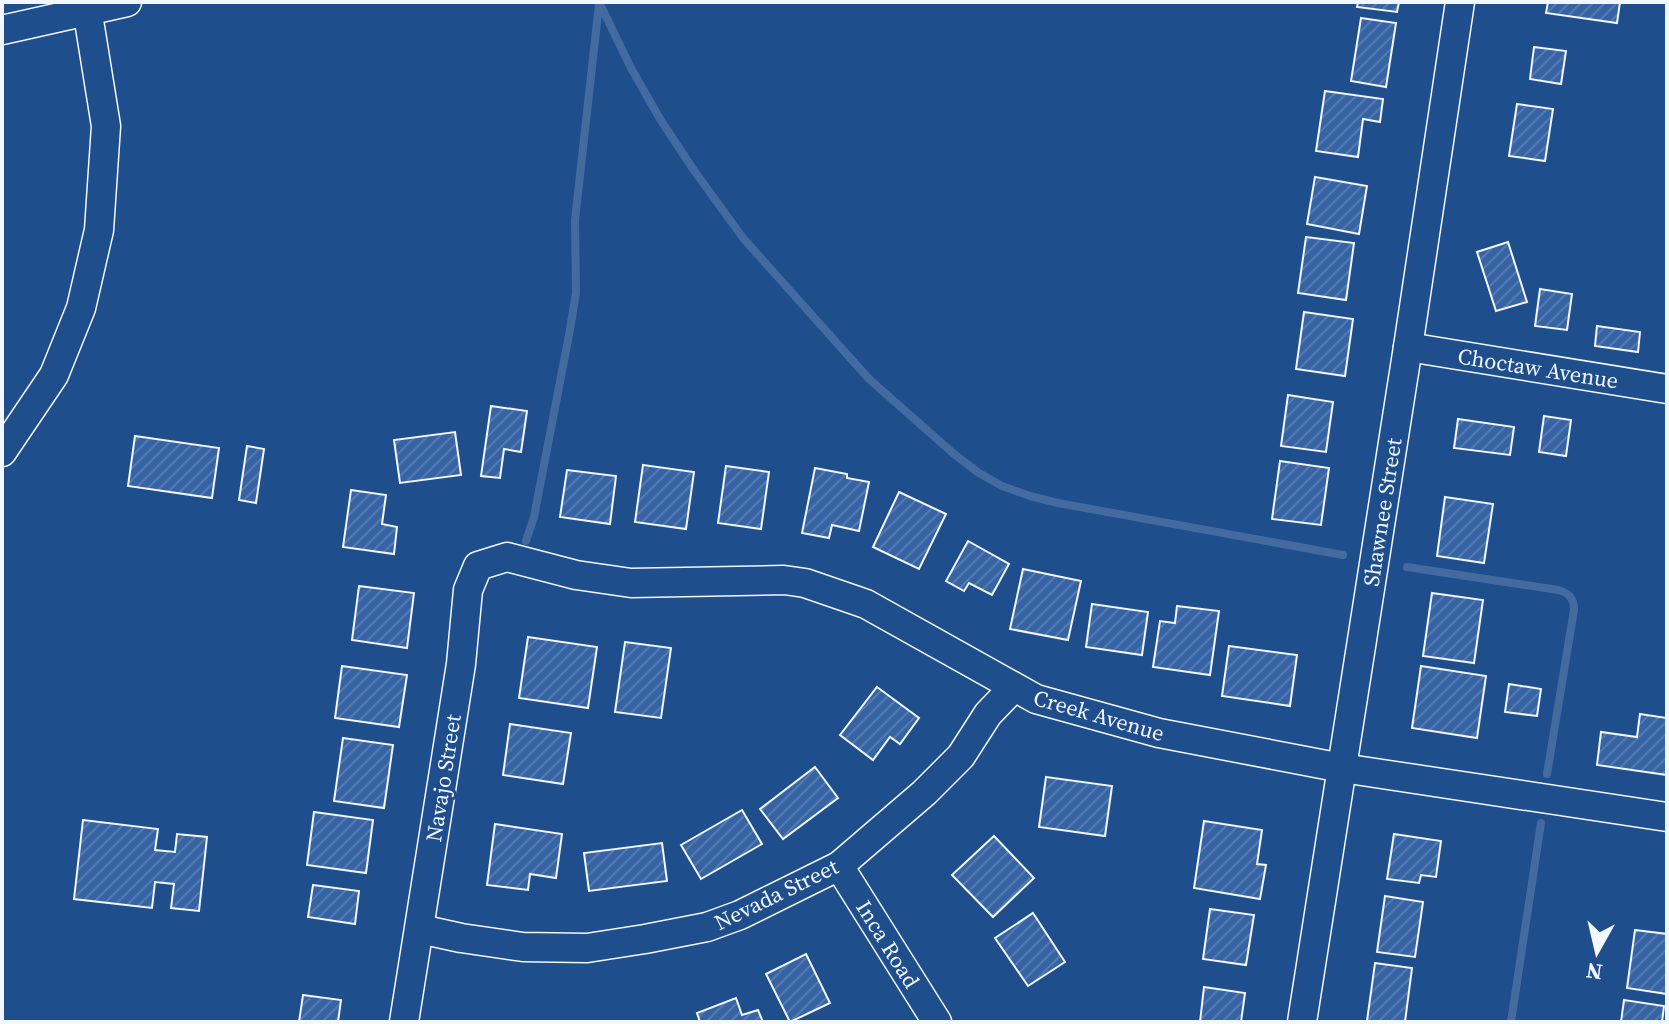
<svg xmlns="http://www.w3.org/2000/svg" width="1669" height="1024" font-family="'Source Serif 4',serif">
	<style>
		.lines { fill: none; stroke-linecap: round; stroke-linejoin: round }
		.stream { stroke: #446ba0; stroke-width: 8 }
		.building { fill: url(#building-hatch); stroke: #f2f6ff; stroke-width: 2 }
		.minor-casing { stroke: #f2f6ff; stroke-width: 31 }
		.minor { stroke: #1f4e8c; stroke-width: 28 }
		.labels { text-anchor: middle; dominant-baseline: central; stroke-width: 6; stroke-linejoin: round; paint-order: stroke }
		.street-label { font-size: 22px; fill: #f2f6ff; stroke: #1f4e8c }
	</style>
	<defs>
		<pattern id="building-hatch" width="6" height="6" patternUnits="userSpaceOnUse" patternTransform="scale(2)"><rect width="6" height="6" fill="#3563a3"/><path d="M-1 1l2-2M0 6l6-6M5 7l2-2" fill="none" stroke="#537ab1"/></pattern>
	</defs>
	<rect width="100%" height="100%" fill="#1f4e8c"/>
	<g class="lines">
		<g class="stream">
			<path d="M 599,2 L 631,68 L 660,119 L 693,169 L 743,238 L 869,379 L 954,454 L 979,473 L 1002,486 L 1030,496 L 1058,503 L 1343,555"/>
			<path d="M 526,541 L 534,517 L 569,335 L 576,293 L 575,220 L 599,4"/>
			<path d="M 1407,567 L 1558,590 C 1569,593 1574,598 1574,610 L 1547,774"/>
			<path d="M 1511,1022 L 1541,823"/>
		</g>
	</g>
	<g class="building">
		<path d="M 1358,2 L 1399,2 L 1397,12 L 1357,7 Z"/>
		<path d="M 1548,2 L 1620,2 L 1617,23 L 1546,13 Z"/>
		<path d="M 1361,18 L 1396,23 L 1386,87 L 1351,81 Z"/>
		<path d="M 1534,47 L 1566,51 L 1561,84 L 1530,79 Z"/>
		<path d="M 1325,91 L 1383,99 L 1380,122 L 1363,119 L 1358,157 L 1316,151 Z"/>
		<path d="M 1517,104 L 1553,109 L 1545,161 L 1509,156 Z"/>
		<path d="M 1315,177 L 1367,186 L 1359,234 L 1307,224 Z"/>
		<path d="M 1306,237 L 1354,243 L 1346,300 L 1298,293 Z"/>
		<path d="M 1508,242 L 1527,302 L 1496,311 L 1477,252 Z"/>
		<path d="M 1540,289 L 1572,294 L 1567,330 L 1535,326 Z"/>
		<path d="M 1304,312 L 1353,319 L 1345,376 L 1296,369 Z"/>
		<path d="M 1597,326 L 1640,332 L 1638,352 L 1595,346 Z"/>
		<path d="M 1288,395 L 1333,402 L 1326,452 L 1281,446 Z"/>
		<path d="M 491,406 L 527,411 L 521,452 L 504,449 L 500,478 L 481,476 Z"/>
		<path d="M 1544,416 L 1571,420 L 1566,456 L 1539,452 Z"/>
		<path d="M 1458,419 L 1514,427 L 1510,455 L 1454,448 Z"/>
		<path d="M 455,432 L 461,475 L 400,483 L 394,440 Z"/>
		<path d="M 135,436 L 219,448 L 212,498 L 128,486 Z"/>
		<path d="M 247,446 L 264,449 L 256,503 L 239,500 Z"/>
		<path d="M 1280,461 L 1329,468 L 1321,525 L 1272,519 Z"/>
		<path d="M 643,465 L 694,472 L 686,529 L 635,522 Z"/>
		<path d="M 726,466 L 769,472 L 761,529 L 718,523 Z"/>
		<path d="M 815,468 L 847,474 L 847,478 L 869,482 L 859,531 L 832,525 L 829,538 L 802,533 Z"/>
		<path d="M 567,470 L 616,476 L 610,524 L 560,517 Z"/>
		<path d="M 351,490 L 386,495 L 382,524 L 397,527 L 394,554 L 343,547 Z"/>
		<path d="M 899,492 L 946,514 L 919,569 L 873,547 Z"/>
		<path d="M 1445,497 L 1493,504 L 1484,563 L 1437,556 Z"/>
		<path d="M 968,541 L 1009,564 L 992,595 L 969,583 L 964,591 L 946,581 Z"/>
		<path d="M 1023,569 L 1081,581 L 1068,640 L 1010,629 Z"/>
		<path d="M 359,586 L 414,593 L 407,648 L 352,640 Z"/>
		<path d="M 1432,593 L 1483,600 L 1474,663 L 1423,656 Z"/>
		<path d="M 1092,604 L 1148,612 L 1142,655 L 1086,647 Z"/>
		<path d="M 1177,606 L 1219,611 L 1210,675 L 1153,667 L 1160,621 L 1175,623 Z"/>
		<path d="M 528,637 L 597,647 L 588,708 L 519,698 Z"/>
		<path d="M 625,642 L 671,648 L 661,718 L 615,712 Z"/>
		<path d="M 1229,646 L 1297,655 L 1290,706 L 1222,696 Z"/>
		<path d="M 342,666 L 407,675 L 399,727 L 335,718 Z"/>
		<path d="M 1421,666 L 1486,676 L 1477,738 L 1412,728 Z"/>
		<path d="M 1509,684 L 1541,689 L 1537,716 L 1505,712 Z"/>
		<path d="M 877,687 L 919,718 L 900,744 L 890,737 L 873,760 L 840,735 Z"/>
		<path d="M 1640,714 L 1667,718 L 1667,775 L 1597,765 L 1601,732 L 1637,737 Z"/>
		<path d="M 510,724 L 571,733 L 563,784 L 503,775 Z"/>
		<path d="M 343,738 L 393,745 L 384,808 L 334,801 Z"/>
		<path d="M 815,767 L 838,798 L 783,839 L 760,809 Z"/>
		<path d="M 1046,777 L 1112,786 L 1105,836 L 1039,827 Z"/>
		<path d="M 742,810 L 762,844 L 701,879 L 681,845 Z"/>
		<path d="M 314,812 L 373,820 L 366,873 L 307,865 Z"/>
		<path d="M 83,820 L 158,829 L 155,850 L 175,852 L 177,834 L 207,837 L 199,911 L 171,908 L 174,884 L 155,882 L 152,908 L 74,899 Z"/>
		<path d="M 1204,821 L 1262,830 L 1257,864 L 1266,865 L 1260,899 L 1194,888 Z"/>
		<path d="M 495,824 L 562,834 L 556,878 L 530,874 L 528,890 L 487,885 Z"/>
		<path d="M 1394,834 L 1441,841 L 1436,877 L 1421,875 L 1419,883 L 1387,879 Z"/>
		<path d="M 994,836 L 1034,878 L 993,917 L 952,875 Z"/>
		<path d="M 662,843 L 667,881 L 589,891 L 584,853 Z"/>
		<path d="M 313,885 L 359,891 L 355,924 L 308,917 Z"/>
		<path d="M 1385,896 L 1423,902 L 1415,957 L 1377,952 Z"/>
		<path d="M 1210,909 L 1254,915 L 1246,965 L 1203,959 Z"/>
		<path d="M 1033,913 L 1065,962 L 1028,986 L 995,938 Z"/>
		<path d="M 1635,930 L 1667,934 L 1667,994 L 1627,988 Z"/>
		<path d="M 806,954 L 830,1003 L 790,1022 L 766,974 Z"/>
		<path d="M 1375,963 L 1412,968 L 1405,1022 L 1367,1021 Z"/>
		<path d="M 1204,987 L 1245,993 L 1241,1022 L 1200,1022 Z"/>
		<path d="M 303,995 L 341,1000 L 338,1022 L 299,1022 Z"/>
		<path d="M 736,998 L 742,1015 L 758,1010 L 763,1022 L 700,1022 L 697,1013 Z"/>
		<path d="M 1624,1000 L 1664,1006 L 1662,1022 L 1621,1022 Z"/>
	</g>
	<g class="lines">
		<g class="minor-casing">
			<g id="minor">
				<path d="M 2,30 L 127,2"/>
				<path d="M 1408,347 L 1667,389"/>
				<path d="M 2,452 L 54,375 L 81,308 L 99,230 L 106,126 L 86,2"/>
				<path d="M 839,866 L 937,1022"/>
				<path d="M 420,929 L 461,938 L 523,947 L 587,948 L 645,939 L 707,927 L 740,915 L 839,866 L 924,793 L 961,756 L 988,714 L 1013,688"/>
				<path d="M 404,1022 L 461,664 L 468,590 L 478,566 L 507,557 L 576,575 L 631,583 L 784,580 L 805,583 L 866,604 L 1036,699 L 1159,733 L 1342,768 L 1667,817"/>
				<path d="M 1302,1022 L 1408,347 L 1460,2"/>
			</g>
		</g>
		<use href="#minor" class="minor"/>
	</g>
	<g class="labels">
		<g class="street-label">
			<text transform="translate(1538 368) rotate(9)">Choctaw Avenue</text>
			<text transform="translate(1382 512) rotate(-81)">Shawnee Street</text>
			<text transform="translate(1099 715) rotate(16)">Creek Avenue</text>
			<text transform="translate(443 778) rotate(-81)">Navajo Street</text>
			<text transform="translate(776 894) rotate(-26)">Nevada Street</text>
			<text transform="translate(888 944) rotate(58)">Inca Road</text>
		</g>
	</g>
	<rect width="1669" height="1024" fill="none" stroke="#f2f6ff" stroke-width="8"/>
	<g transform="translate(1597 952) rotate(188)" stroke="#1f4e8c" stroke-width="6" paint-order="stroke">
	<path d="M0-6L14 30L0 20L-14 30Z" fill="#f2f6ff"/>
	<text y="-12" font-size="22" font-weight="bold" text-anchor="middle" fill="#f2f6ff">N</text>
	</g>
</svg>
